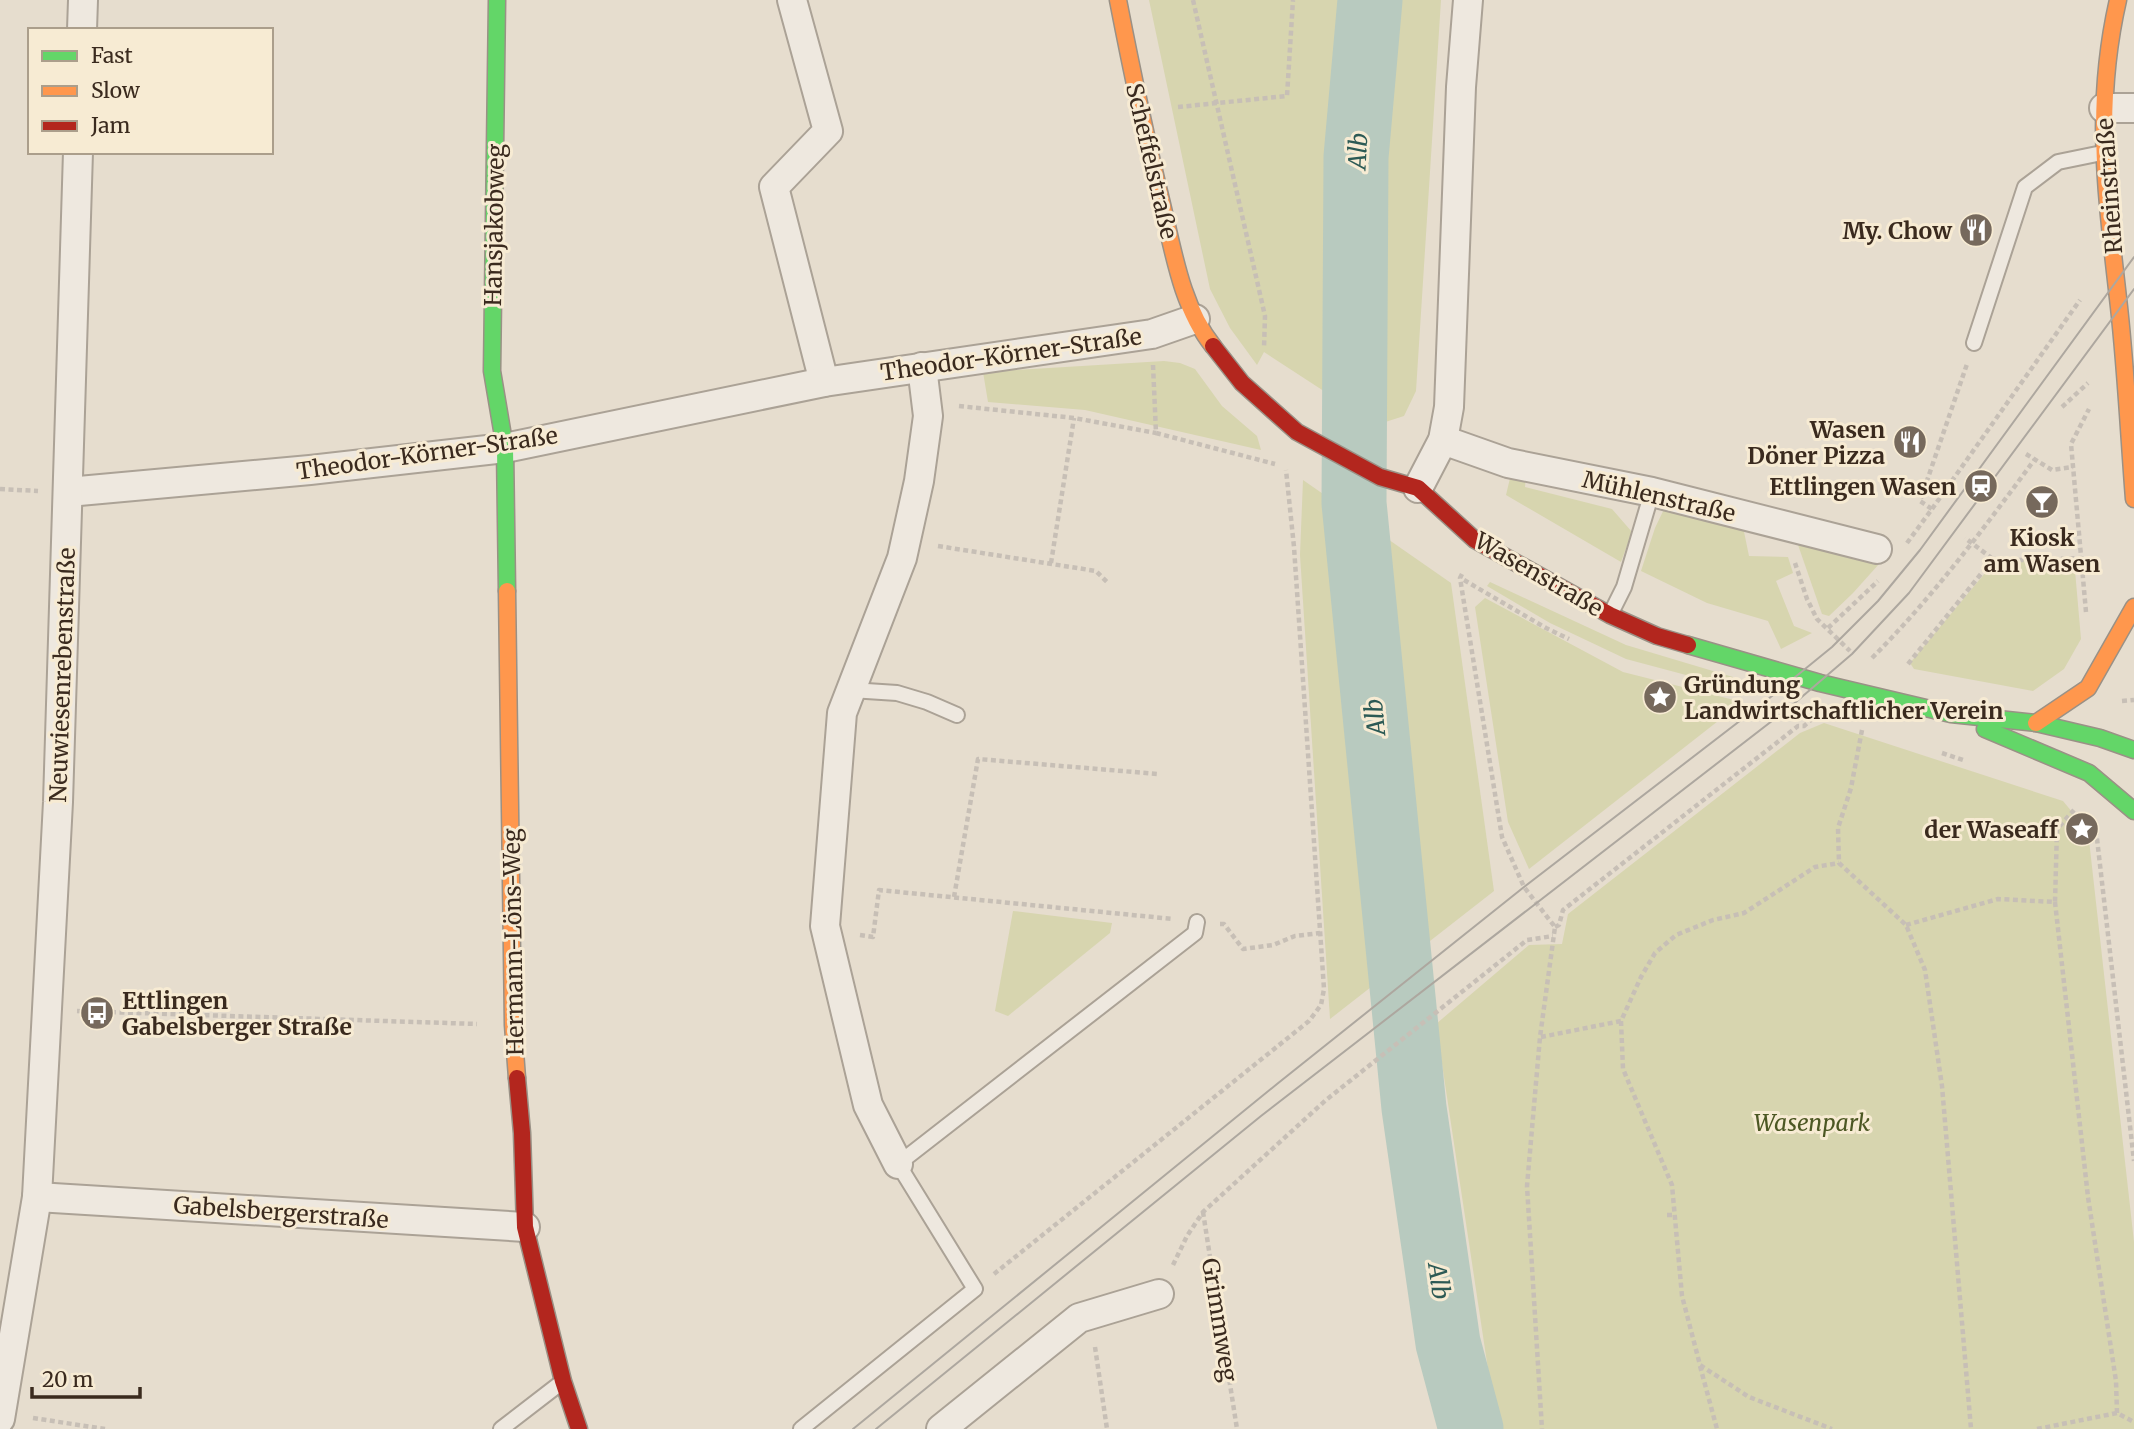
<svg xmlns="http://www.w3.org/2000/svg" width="2134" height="1429" font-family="Merriweather,serif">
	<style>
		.green { fill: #d7d5af }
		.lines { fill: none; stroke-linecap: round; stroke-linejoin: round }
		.river { stroke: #b8cabf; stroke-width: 65 }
		.lane-casing { stroke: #aba296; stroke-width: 18 }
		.street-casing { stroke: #aba296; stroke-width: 32 }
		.fast-casing { stroke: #9a9186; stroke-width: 19 }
		.slow-casing { stroke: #9a9186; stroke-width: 19 }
		.jam-casing { stroke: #9a9186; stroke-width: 19 }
		.path { stroke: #c7bfb6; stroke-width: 4.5; stroke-dasharray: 5 3.5; stroke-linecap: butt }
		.lane { stroke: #eee8df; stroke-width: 14 }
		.street { stroke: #eee8df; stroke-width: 28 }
		.fast { stroke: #63d668; stroke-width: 16 }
		.slow { stroke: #ff974d; stroke-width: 16 }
		.jam { stroke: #b3261e; stroke-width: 16 }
		.tram { stroke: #ada79f; stroke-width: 2 }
		.labels { text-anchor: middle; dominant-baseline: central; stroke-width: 6; stroke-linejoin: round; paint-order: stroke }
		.street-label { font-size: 23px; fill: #3a2a1e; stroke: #f7ebd3 }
		.poi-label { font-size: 23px; font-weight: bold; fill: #3a2a1e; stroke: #f7ebd3; text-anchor: end }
		.park-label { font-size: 23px; font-style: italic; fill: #4c5723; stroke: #f7ebd3 }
		.water-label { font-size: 24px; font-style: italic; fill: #2c5a55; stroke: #f7ebd3 }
	</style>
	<rect width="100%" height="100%" fill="#e6ddce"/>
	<g class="green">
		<path d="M 1149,0 L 1441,0 L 1416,391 L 1404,416 L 1376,425 L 1264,352 L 1257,365 L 1230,328 L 1210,289 Z"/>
		<path d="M 1164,361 L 1180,363 L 1195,369 L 1222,406 L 1257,436 L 1261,450 L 1085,410 L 988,402 L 983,372 Z"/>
		<path d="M 1511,474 L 1526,476 L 1525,487 L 1612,509 L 1632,532 L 1621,562 L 1506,495 Z"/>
		<path d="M 1303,480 L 1451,583 L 1494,891 L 1330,1019 L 1300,555 Z"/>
		<path d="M 1667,503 L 1742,522 L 1749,556 L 1788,557 L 1793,573 L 1776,581 L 1794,626 L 1812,633 L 1781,649 L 1768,621 L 1707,603 L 1641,571 L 1655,528 Z"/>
		<path d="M 1797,542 L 1874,557 L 1879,564 L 1853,593 L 1829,616 L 1822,614 Z"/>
		<path d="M 2074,559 L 2081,639 L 2064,669 L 2033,691 L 1914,669 L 1910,663 L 1995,561 Z"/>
		<path d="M 1490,582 L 1626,645 L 1733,677 L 1731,687 L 1626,659 L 1550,623 L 1487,586 Z"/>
		<path d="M 1485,598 L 1623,672 L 1738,701 L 1736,707 L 1529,869 L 1508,822 L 1475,607 Z"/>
		<path d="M 1824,723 L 2063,801 L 2088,831 L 2134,1242 L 2134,1429 L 1497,1429 L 1436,1024 L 1529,945 L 1562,944 L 1568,914 L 1800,733 Z"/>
		<path d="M 1013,911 L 1112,923 L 1110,933 L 1008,1016 L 995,1011 Z"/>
	</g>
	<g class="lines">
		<path class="river" d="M 1370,0 L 1356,157 L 1354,503 L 1414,1108 L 1448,1343 L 1471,1429"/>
		<g class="lane-casing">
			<g id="lane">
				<path d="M 1974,343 L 2025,187 L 2058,162 L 2102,153"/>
				<path d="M 1611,613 L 1624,587 L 1652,492"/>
				<path d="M 851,690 L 897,693 L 927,702 L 957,715"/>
				<path d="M 501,1429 L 562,1382"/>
				<path d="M 801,1429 L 975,1289 L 898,1164 L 1195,933 L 1197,922"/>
			</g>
		</g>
		<g class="street-casing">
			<g id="street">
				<path d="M 792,0 L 828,131 L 774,187 L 824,382"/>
				<path d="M 82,30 L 83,0"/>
				<path d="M 2104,108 L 2134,108"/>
				<path d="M 1443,440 L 1508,463 L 1652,492 L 1877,549"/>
				<path d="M 1418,488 L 1443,440 L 1449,407 L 1461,87 L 1468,0"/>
				<path d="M 68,492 L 310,470 L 505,448 L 824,382 L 1152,334 L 1195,319"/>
				<path d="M 898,1164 L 868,1105 L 825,926 L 842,713 L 902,558 L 919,481 L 928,416 L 922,367"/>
				<path d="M 37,1197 L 525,1227"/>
				<path d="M 0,1419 L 37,1197 L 58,802 L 78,152"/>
				<path d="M 941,1429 L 1079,1318 L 1159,1294"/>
			</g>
		</g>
		<g class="fast-casing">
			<g id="fast">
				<path d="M 497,0 L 492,371 L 505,448 L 507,591"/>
				<path d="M 1688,645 L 1820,683 L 1951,714 L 2036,723 L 2100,738 L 2134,750"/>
				<path d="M 1985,729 L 2089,773 L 2134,811"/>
			</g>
		</g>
		<g class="slow-casing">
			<g id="slow">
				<path d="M 1118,0 C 1131,67 1145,134 1161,200 C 1173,249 1181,306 1213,346"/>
				<path d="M 2118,0 C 2093,109 2107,199 2119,307 C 2126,371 2129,435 2134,499"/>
				<path d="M 507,591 L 513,1025 L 517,1078"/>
				<path d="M 2036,723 L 2088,688 L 2134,607"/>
			</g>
		</g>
		<g class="jam-casing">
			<g id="jam">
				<path d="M 1213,346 L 1242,383 L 1297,432 L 1380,477 L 1418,488 L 1475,540 L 1610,615 L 1657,636 L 1688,645"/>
				<path d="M 517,1078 L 522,1133 L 525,1227 L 563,1381 L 579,1429"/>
			</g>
		</g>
		<g class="path">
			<path d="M 1193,0 L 1265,316 L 1264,348"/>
			<path d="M 1178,107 L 1287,96 L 1293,0"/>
			<path d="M 1153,365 L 1156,433 L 1275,464"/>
			<path d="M 959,406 L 1074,418 L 1156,433"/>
			<path d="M 2062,407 L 2088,383"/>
			<path d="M 2026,454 L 2052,470 L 2073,467"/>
			<path d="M 0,489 L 38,491"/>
			<path d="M 1932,509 L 2080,300"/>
			<path d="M 1907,543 L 1932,509 L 1920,501 L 1967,364"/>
			<path d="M 938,546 L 1096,571 L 1108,583"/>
			<path d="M 1993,559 L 2021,560 L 2082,558"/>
			<path d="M 1051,563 L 1074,418"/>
			<path d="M 1795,563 L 1807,599 L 1817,619 L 1850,651"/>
			<path d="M 1462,574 L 1460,578 L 1502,837 L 1524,887 L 1555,927 L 1540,1037 L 1527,1186 L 1542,1429"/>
			<path d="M 1464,580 L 1546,628 L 1569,639"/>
			<path d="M 2086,612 L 2071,444 L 2089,409"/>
			<path d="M 1828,628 L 1878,581"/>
			<path d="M 1872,658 C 1933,597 1984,528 2035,459"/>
			<path d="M 1908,664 L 1993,559 L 1965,538"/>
			<path d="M 2122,701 L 2134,700"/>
			<path d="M 1862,730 L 1851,788 L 1838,828 L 1839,863 L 1906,925 L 1925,970 L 1942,1086 L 1971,1429"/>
			<path d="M 1942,753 L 1963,760"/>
			<path d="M 2096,830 L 2134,1161"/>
			<path d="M 954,897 L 978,759 L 1158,774"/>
			<path d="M 2055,902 L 2088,1197 L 2116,1381 L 2117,1413"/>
			<path d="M 1220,924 L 1224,924 L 1243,949 L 1273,945 L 1295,936 L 1320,933"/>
			<path d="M 1906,925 L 1998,899 L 2055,902 L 2057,829 L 2074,810"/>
			<path d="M 1555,927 L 1559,925 L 1563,910 L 1798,726 L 1804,726 L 1812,719"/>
			<path d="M 860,935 L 873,937 L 879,890 L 1173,919"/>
			<path d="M 77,1011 L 477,1024"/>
			<path d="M 1621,1021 L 1623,1069 L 1672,1185 L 1682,1296 L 1700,1365 L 1749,1397 L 1832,1429"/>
			<path d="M 1541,1037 L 1621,1021 L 1641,977 L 1655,953 L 1676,935 L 1713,920 L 1744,913 L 1815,867 L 1839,863"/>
			<path d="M 1203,1212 L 1237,1429"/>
			<path d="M 1667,1215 L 1674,1215"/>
			<path d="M 1173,1265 L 1187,1236 L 1203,1212 L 1326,1100 L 1527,940 L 1553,936"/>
			<path d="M 994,1274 L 1309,1021 L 1321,1005 L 1324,989 L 1294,547 L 1286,470"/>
			<path d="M 1095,1347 L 1107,1429"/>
			<path d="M 1700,1366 L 1717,1429"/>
			<path d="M 33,1418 L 105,1429"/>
			<path d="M 2037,1429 L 2117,1413 L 2134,1422"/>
		</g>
		<use href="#lane" class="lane"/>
		<use href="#street" class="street"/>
		<use href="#fast" class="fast"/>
		<use href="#slow" class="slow"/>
		<use href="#jam" class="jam"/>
		<g class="tram">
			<path d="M 853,1429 L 1277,1084 L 1524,887 L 1767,700 L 1832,647 L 1878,601 L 1920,550 L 2134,257"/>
			<path d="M 876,1429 L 1261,1116 L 1790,707 L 1852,654 L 1909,593 L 2134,289"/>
		</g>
	</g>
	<defs>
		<g id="restaurant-disc" transform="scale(1.75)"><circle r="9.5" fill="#76695c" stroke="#f7ebd3"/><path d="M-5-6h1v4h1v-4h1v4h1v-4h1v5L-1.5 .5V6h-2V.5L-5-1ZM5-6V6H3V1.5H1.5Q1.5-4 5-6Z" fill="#fff"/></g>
		<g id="station-disc" transform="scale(1.75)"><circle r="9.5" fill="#76695c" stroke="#f7ebd3"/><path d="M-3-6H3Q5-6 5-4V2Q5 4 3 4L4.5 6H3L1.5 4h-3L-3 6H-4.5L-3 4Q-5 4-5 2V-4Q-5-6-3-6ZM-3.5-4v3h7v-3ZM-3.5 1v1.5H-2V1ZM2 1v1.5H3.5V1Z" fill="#fff"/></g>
		<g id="bar-disc" transform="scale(1.75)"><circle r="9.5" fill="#76695c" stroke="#f7ebd3"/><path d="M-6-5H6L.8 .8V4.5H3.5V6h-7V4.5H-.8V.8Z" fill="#fff"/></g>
		<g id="sight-disc" transform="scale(1.75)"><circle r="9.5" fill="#76695c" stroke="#f7ebd3"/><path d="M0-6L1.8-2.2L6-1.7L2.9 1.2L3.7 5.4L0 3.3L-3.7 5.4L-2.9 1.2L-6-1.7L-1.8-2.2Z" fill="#fff"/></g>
		<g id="bus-disc" transform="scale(1.75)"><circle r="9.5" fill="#76695c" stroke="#f7ebd3"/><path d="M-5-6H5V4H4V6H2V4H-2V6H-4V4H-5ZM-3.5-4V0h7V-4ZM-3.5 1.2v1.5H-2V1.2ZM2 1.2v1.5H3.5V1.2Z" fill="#fff"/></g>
	</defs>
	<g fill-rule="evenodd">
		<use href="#restaurant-disc" x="1976" y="230"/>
		<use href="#restaurant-disc" x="1910" y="442"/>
		<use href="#station-disc" x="1981" y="486"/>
		<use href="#bar-disc" x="2042" y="502"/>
		<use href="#sight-disc" x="1660" y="697"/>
		<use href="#sight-disc" x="2082" y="829"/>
		<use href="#bus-disc" x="97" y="1013"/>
	</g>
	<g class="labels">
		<g class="street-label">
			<text transform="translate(1152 161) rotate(77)">Scheffelstraße</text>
			<text transform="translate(2109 186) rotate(-94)">Rheinstraße</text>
			<text transform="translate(494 225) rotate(-89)">Hansjakobweg</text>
			<text transform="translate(1011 354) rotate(-8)">Theodor-Körner-Straße</text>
			<text transform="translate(427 453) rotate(-8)">Theodor-Körner-Straße</text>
			<text transform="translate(1659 496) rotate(13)">Mühlenstraße</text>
			<text transform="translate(1539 574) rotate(30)">Wasenstraße</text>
			<text transform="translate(62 675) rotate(-88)">Neuwiesenrebenstraße</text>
			<text transform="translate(513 942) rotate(-91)">Hermann-Löns-Weg</text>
			<text transform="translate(281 1212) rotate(4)">Gabelsbergerstraße</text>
			<text transform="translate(1220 1320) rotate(81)">Grimmweg</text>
		</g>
		<g class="poi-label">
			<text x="1952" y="230">My. Chow</text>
			<text x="1885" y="429">Wasen<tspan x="1885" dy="26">Döner Pizza</tspan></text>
			<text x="1956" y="486">Ettlingen Wasen</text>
			<text x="2042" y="537" text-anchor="middle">Kiosk<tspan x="2042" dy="26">am Wasen</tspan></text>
			<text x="1684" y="684" text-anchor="start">Gründung<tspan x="1684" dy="26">Landwirtschaftlicher Verein</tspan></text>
			<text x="2058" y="829">der Waseaff</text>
			<text x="122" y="1000" text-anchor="start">Ettlingen<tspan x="122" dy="26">Gabelsberger Straße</tspan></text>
		</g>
		<g class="park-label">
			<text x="1812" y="1122">Wasenpark</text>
		</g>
		<g class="water-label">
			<text transform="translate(1358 151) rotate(-87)">Alb</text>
			<text transform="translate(1375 717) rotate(-96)">Alb</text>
			<text transform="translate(1439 1281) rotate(82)">Alb</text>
		</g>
	</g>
	<rect x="28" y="28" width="245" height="126" fill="#f7ebd3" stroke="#ab9e8b" stroke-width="2"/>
	<rect x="42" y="51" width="35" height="10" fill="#63d668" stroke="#ab9e8b" stroke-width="2"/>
	<text x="91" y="63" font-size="21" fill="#3a2a1e">Fast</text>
	<rect x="42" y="86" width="35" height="10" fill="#ff974d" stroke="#ab9e8b" stroke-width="2"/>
	<text x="91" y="98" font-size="21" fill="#3a2a1e">Slow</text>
	<rect x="42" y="121" width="35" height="10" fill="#b3261e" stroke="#ab9e8b" stroke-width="2"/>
	<text x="91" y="133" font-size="21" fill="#3a2a1e">Jam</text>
	<path d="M32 1387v10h108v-10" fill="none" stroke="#3a2a1e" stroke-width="3.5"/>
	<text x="42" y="1387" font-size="21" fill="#3a2a1e" stroke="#f7ebd3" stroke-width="5" paint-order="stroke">20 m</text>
</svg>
